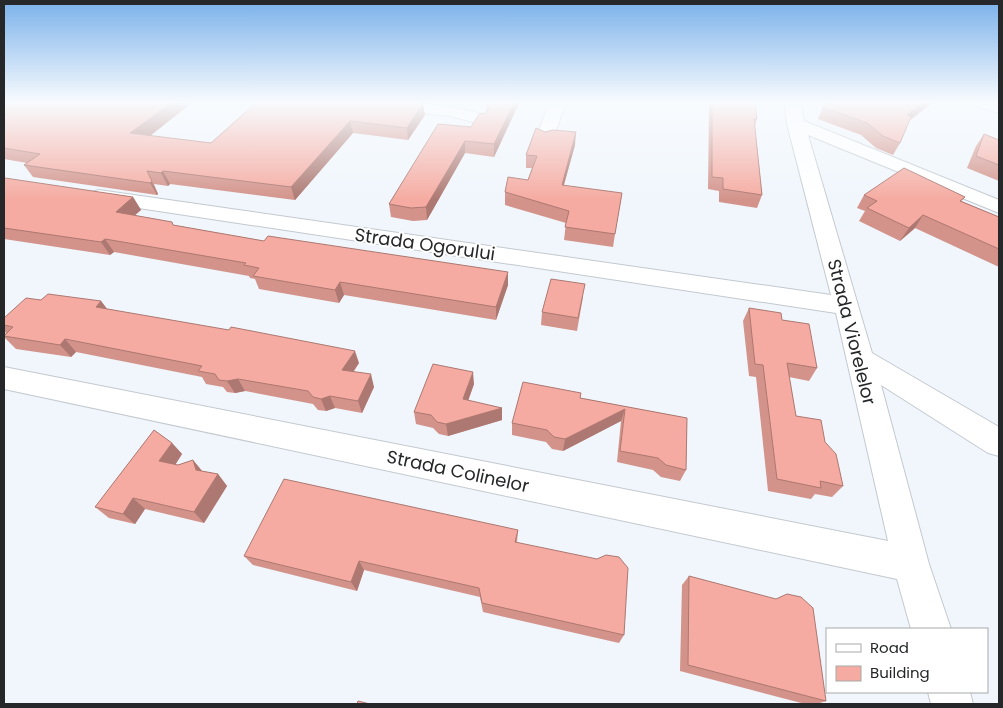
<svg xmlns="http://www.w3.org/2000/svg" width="1003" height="708" font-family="Poppins,sans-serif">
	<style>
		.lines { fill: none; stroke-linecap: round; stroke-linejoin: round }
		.street-casing { stroke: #c3c9cf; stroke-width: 2 }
		.street { fill: #fff; fill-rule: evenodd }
		.wall { fill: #d3938a }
		.shaded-wall { fill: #ac7871 }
		.building { fill: #f5aba1; stroke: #ac7871 }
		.labels { text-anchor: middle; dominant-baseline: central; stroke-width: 4; stroke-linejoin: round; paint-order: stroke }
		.street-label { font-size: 18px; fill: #252729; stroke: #fff }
	</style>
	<rect width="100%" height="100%" fill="#f0f6fc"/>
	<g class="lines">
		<g class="street-casing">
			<g id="street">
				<path d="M 350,101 C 400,101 437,102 486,115 L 489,119 L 486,123 L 480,124 L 450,116 L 358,106 L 352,105 Z"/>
				<path d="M 550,101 L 566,101 L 554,137 L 551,141 L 545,142 L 539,141 L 536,137 Z"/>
				<path d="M 784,101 L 800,101 L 804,121 L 999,200 L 999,213 L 808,135 L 872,353 L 999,427 L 999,456 L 988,453 L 881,385 L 929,564 L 951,629 L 911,629 L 897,579 L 4,389 L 4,367 L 888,541 L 836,313 L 99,202 L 92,200 L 89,196 L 92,192 L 99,190 L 831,295 L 787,124 Z"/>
				<path d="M 970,101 L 999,103 L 999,113 L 972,105 Z"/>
				<path d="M 928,692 L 970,692 L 973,704 L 931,704 Z"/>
			</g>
		</g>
		<use href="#street" class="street"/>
	</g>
	<g class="wall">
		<path d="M 4,101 L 194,101 L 150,136 L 211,143 L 258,101 L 434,101 L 433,103 L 411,102 L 425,115 L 408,140 L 353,133 L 295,200 L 170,184 L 168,186 L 154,184 L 158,194 L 157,195 L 33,177 L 24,165 L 27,163 L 4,159 Z"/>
		<path d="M 486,101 L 520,101 L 494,157 L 465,153 L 427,220 L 413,221 L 391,217 L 389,204 L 486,113 Z"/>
		<path d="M 710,101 L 755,101 L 757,119 L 755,126 L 762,195 L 757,208 L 719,202 L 719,191 L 708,189 L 709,105 Z"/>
		<path d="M 823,101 L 935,101 L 909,121 L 900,143 L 893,155 L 876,148 L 861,135 L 818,119 L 823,107 L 827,105 Z"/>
		<path d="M 984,134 L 999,140 L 999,181 L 967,168 L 976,146 Z"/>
		<path d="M 575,145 L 564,185 L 615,234 L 613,247 L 564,240 L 566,223 L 505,205 L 505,192 L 528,180 L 532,168 L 526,168 L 526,155 Z"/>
		<path d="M 4,179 L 133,197 L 141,210 L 134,215 L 173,225 L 508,285 L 496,320 L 344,295 L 339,303 L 259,289 L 255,279 L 250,278 L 249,276 L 114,252 L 110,255 L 4,239 Z"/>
		<path d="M 864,195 L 965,197 L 961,201 L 999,217 L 999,267 L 915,228 L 900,241 L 859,221 L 865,211 L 857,208 Z"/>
		<path d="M 583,297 L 577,331 L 541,325 L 542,312 Z"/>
		<path d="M 41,300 L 101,301 L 107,309 L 359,363 L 354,371 L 374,387 L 362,413 L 335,408 L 326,411 L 318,410 L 313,404 L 245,391 L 235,393 L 227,392 L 223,387 L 206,384 L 202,377 L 76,352 L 71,357 L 16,349 L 4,337 L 4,335 L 6,333 L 4,331 L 4,318 Z"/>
		<path d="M 749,308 L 782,320 L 817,368 L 809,381 L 789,377 L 796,416 L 825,442 L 843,486 L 832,497 L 815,494 L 811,499 L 768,491 L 756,377 L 749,376 L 743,321 Z"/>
		<path d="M 474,384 L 468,401 L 502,408 L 502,420 L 448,436 L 439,434 L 433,428 L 416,424 L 414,412 Z"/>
		<path d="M 580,398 L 687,418 L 686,470 L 680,481 L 661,477 L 653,470 L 617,462 L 621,421 L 563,451 L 552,449 L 546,442 L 512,435 L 512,423 Z"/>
		<path d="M 172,443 L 182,454 L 175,465 L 178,465 L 193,460 L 202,471 L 218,474 L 227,486 L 204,523 L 145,509 L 135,524 L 109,518 L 95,507 Z"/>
		<path d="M 518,530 L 517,543 L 624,635 L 619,643 L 483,612 L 480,597 L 364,570 L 357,591 L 253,565 L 244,556 Z"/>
		<path d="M 689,576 L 826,701 L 817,704 L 805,704 L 680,671 L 682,585 Z"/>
	</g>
	<g class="shaded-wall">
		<path d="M 174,101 L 194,101 L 137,146 L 130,133 Z"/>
		<path d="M 515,101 L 520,101 L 494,157 L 494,144 Z"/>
		<path d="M 926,101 L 935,101 L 900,127 L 907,115 Z"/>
		<path d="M 423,103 L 425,115 L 408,140 L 407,128 Z"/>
		<path d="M 350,121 L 353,133 L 295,200 L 291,187 Z"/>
		<path d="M 576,132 L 575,145 L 560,198 L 562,185 Z"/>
		<path d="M 465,141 L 465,153 L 427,220 L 426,207 Z"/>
		<path d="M 147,171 L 158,194 L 157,195 L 150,183 Z"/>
		<path d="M 163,171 L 170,184 L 168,186 L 161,173 Z"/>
		<path d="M 133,197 L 141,210 L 124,225 L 116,212 Z"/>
		<path d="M 923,215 L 915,228 L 900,241 L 909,228 Z"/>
		<path d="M 105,239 L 114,252 L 110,255 L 101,242 Z"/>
		<path d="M 508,272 L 508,285 L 496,320 L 496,307 Z"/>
		<path d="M 340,282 L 344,295 L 339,303 L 335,290 Z"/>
		<path d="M 101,301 L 111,314 L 96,307 Z"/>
		<path d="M 65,339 L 76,352 L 71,357 L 60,345 Z"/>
		<path d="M 355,351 L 359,363 L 346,382 L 342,370 Z"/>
		<path d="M 473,372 L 474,384 L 464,412 L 463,399 Z"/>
		<path d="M 371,374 L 374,387 L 362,413 L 358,401 Z"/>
		<path d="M 238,379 L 245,391 L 235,393 L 227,381 Z"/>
		<path d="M 330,396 L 335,408 L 326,411 L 321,399 Z"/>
		<path d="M 502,408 L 502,420 L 448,436 L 446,424 Z"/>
		<path d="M 625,409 L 621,421 L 563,451 L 565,439 Z"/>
		<path d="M 172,443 L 182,454 L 170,473 L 159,461 Z"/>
		<path d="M 193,460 L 202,471 L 196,470 Z"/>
		<path d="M 218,474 L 227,486 L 204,523 L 194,512 Z"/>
		<path d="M 133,498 L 145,509 L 135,524 L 123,514 Z"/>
		<path d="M 359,561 L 364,570 L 357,591 L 351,582 Z"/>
	</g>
	<g class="building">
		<path d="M 4,101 L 174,101 L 130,133 L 211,143 L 258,101 L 405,101 L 423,103 L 407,128 L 350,121 L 291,187 L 163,171 L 161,173 L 147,171 L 152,181 L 150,183 L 24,165 L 40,154 L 4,148 Z"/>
		<path d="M 486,101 L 515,101 L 494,144 L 465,141 L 426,207 L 411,208 L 389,204 L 438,124 L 471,127 L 479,114 L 486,113 L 490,108 Z"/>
		<path d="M 712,101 L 755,101 L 757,119 L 754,119 L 762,195 L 723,189 L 723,178 L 712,177 Z"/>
		<path d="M 834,101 L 926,101 L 907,115 L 911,117 L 900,143 L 883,136 L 867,123 L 823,107 Z"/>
		<path d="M 536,128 L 545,132 L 553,130 L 576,132 L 562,185 L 622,193 L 615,234 L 565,227 L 569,211 L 505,192 L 508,177 L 528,180 L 537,156 L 526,155 Z"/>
		<path d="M 984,134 L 999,140 L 999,165 L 976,156 Z"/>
		<path d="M 904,168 L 965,197 L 960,201 L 999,217 L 999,249 L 923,215 L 909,228 L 867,208 L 877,201 L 864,195 Z"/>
		<path d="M 5,178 L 133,197 L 116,212 L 172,222 L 173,225 L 264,241 L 268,236 L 508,272 L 496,307 L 340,282 L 335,290 L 253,276 L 259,268 L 244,265 L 246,263 L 105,239 L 101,242 L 4,228 L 4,179 Z"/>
		<path d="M 551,279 L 585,284 L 578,318 L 542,312 Z"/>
		<path d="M 48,294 L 101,301 L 96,307 L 229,330 L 231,327 L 355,351 L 342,370 L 371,374 L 358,401 L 330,396 L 321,399 L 313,397 L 308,391 L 238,379 L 227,381 L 219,380 L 215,374 L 198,371 L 202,366 L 65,339 L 60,345 L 4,336 L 13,327 L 4,325 L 4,318 L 26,298 L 41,300 Z"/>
		<path d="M 749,308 L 781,313 L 782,320 L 809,324 L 817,368 L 787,363 L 796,416 L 821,420 L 825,442 L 836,454 L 843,486 L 820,481 L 821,488 L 777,479 L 763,365 L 755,364 Z"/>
		<path d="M 433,364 L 473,372 L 463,399 L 502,408 L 446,424 L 437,422 L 431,415 L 414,412 Z"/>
		<path d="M 523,382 L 581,393 L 580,398 L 687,418 L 686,470 L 666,465 L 658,458 L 620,451 L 625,409 L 565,439 L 554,437 L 547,430 L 512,423 Z"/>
		<path d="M 154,430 L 172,443 L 159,461 L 178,465 L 193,460 L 196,470 L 218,474 L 194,512 L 133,498 L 123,514 L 95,507 Z"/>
		<path d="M 284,479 L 518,530 L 515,542 L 597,559 L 606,555 L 619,557 L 628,568 L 624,635 L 482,603 L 479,588 L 359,561 L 351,582 L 244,556 Z"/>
		<path d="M 689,576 L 776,599 L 787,594 L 801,597 L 813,608 L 826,701 L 688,665 Z"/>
		<path d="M 358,701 L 370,704 L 357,704 Z"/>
	</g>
	<linearGradient id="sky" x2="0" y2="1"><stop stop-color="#7ab1ea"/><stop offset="0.51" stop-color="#f8fbfe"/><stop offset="1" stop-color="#f8fbfe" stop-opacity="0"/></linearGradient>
	<rect width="1003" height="200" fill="url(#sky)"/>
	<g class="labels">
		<g class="street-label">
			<text transform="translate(425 244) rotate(8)">Strada Ogorului</text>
			<text transform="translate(852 332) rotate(76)">Strada Viorelelor</text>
			<text transform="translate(458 471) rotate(12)">Strada Colinelor</text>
		</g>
	</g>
	<rect width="1003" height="708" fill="none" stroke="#252729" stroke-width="10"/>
	<rect x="826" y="628" width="162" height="65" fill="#ffffff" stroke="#a8a9a9"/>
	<rect x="836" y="644" width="25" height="8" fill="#ffffff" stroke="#a8a9a9"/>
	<text x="870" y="653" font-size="15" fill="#252729">Road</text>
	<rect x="836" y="666" width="25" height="15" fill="#f5aba1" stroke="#a8a9a9"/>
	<text x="870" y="678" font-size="15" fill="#252729">Building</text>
</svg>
